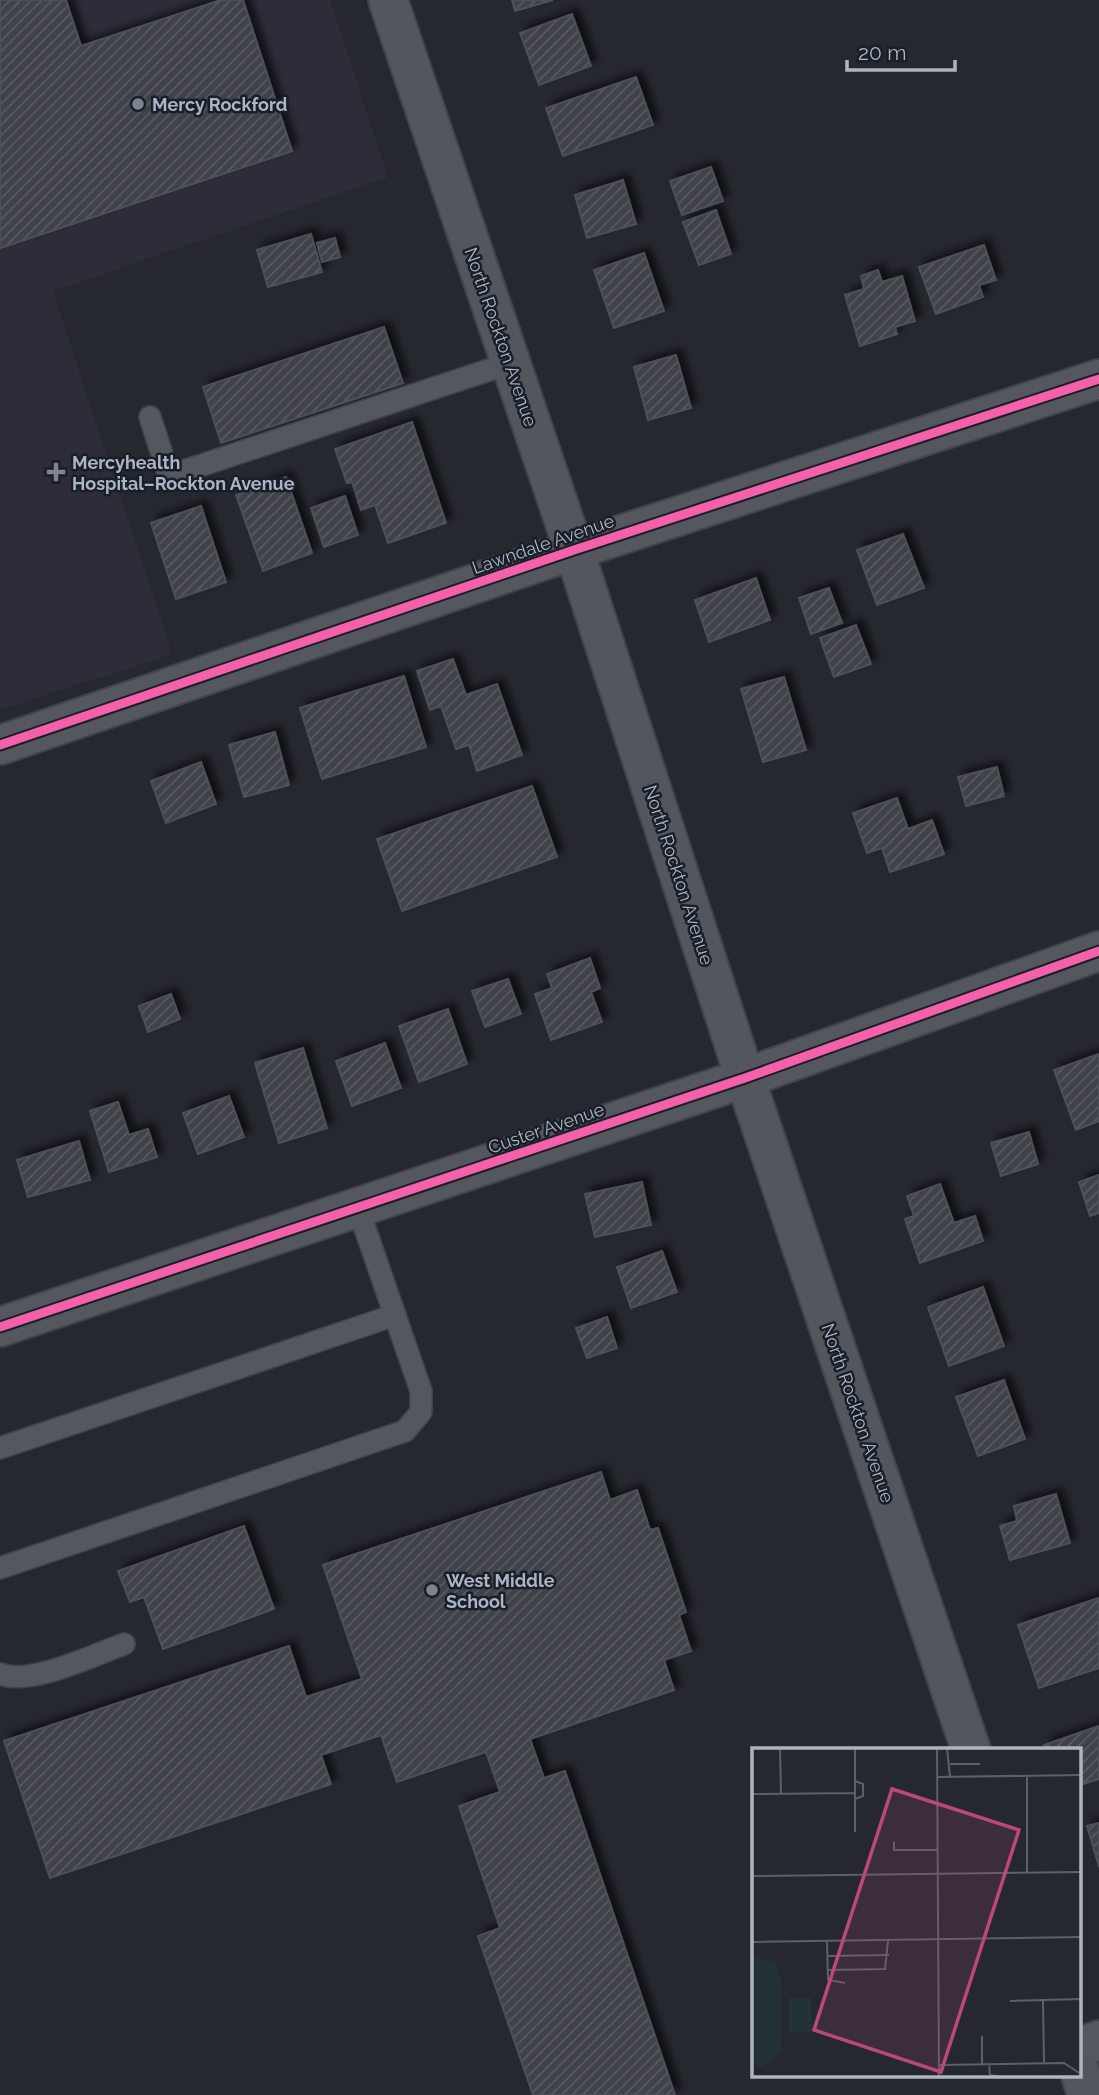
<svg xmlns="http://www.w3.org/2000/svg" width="1099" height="2095" font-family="Raleway,sans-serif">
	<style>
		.medical { fill: #2f2c39 }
		.building { fill: url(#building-hatch); stroke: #4c5058; stroke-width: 2; filter: url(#shadow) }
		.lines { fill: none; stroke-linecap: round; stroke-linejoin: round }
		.service-casing { stroke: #404349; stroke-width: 24 }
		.minor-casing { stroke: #404349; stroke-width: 42 }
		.tertiary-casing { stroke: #404349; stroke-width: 42 }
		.secondary-casing { stroke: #404349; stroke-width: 42 }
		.service { stroke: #54575e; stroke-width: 21 }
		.minor { stroke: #54575e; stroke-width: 38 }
		.tertiary { stroke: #54575e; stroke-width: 38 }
		.secondary { stroke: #53565c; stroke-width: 38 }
		.cycleway-casing { stroke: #191f29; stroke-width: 13 }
		.cycleway { stroke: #f560ab; stroke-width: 9 }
		.poi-dot { fill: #7d838f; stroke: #191f29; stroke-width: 2.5 }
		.labels { text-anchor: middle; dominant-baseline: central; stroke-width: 5; stroke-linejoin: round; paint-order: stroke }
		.poi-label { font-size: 18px; font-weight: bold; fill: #adb4c2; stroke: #191f29; text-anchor: start }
		.street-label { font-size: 18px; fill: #adb4c2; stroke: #191f29 }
		.inset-road { fill: none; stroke: #5b606a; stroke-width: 2 }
		.view { fill: #bc477a; fill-opacity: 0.15; stroke: #bc477a; stroke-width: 3.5 }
		.inset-edge { fill: none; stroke: #adb4c2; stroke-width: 3.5 }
	</style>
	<defs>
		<pattern id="building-hatch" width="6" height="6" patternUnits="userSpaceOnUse" patternTransform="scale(1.75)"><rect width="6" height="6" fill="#3f4248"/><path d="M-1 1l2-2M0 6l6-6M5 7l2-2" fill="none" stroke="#585b61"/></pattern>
		<filter id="shadow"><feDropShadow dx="6" dy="-6" stdDeviation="3.5" flood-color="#0009"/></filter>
	</defs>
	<rect width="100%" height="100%" fill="#25282f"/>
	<path class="medical" d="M 0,0 L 330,0 L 388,177 L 53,291 L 172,654 L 0,710 Z"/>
	<g class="building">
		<path d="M 0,0 L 66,0 L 81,46 L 221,0 L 243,0 L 292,151 L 0,248 Z"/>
		<path d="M 512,0 L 553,0 L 515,11 Z"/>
		<path d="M 572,14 L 591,66 L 539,85 L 520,33 Z"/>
		<path d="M 636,77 L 653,125 L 563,156 L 546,108 Z"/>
		<path d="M 711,167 L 723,201 L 682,215 L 670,181 Z"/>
		<path d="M 623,180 L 636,224 L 587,238 L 575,195 Z"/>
		<path d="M 716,210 L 731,254 L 699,265 L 683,222 Z"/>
		<path d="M 311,234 L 322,272 L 268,287 L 257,250 Z"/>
		<path d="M 335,238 L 340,257 L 322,262 L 317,243 Z"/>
		<path d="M 984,245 L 996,280 L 979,285 L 983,297 L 936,314 L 919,267 Z"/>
		<path d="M 644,253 L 664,311 L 614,328 L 594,270 Z"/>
		<path d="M 878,270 L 882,282 L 902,276 L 915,321 L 895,327 L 897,334 L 860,346 L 845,295 L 864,289 L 861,276 Z"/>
		<path d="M 384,327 L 403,383 L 221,443 L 203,387 Z"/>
		<path d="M 676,355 L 691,408 L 648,420 L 634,367 Z"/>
		<path d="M 412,422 L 446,523 L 388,543 L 375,505 L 361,510 L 352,482 L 347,483 L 335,449 Z"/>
		<path d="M 286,477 L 312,553 L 263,571 L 236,495 Z"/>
		<path d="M 345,496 L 358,535 L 324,547 L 311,508 Z"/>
		<path d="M 201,506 L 226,582 L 176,599 L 151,523 Z"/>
		<path d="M 903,534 L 924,588 L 877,605 L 857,550 Z"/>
		<path d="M 756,578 L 770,620 L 709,642 L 695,600 Z"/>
		<path d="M 829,588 L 842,623 L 811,634 L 799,598 Z"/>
		<path d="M 856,625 L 871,664 L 834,677 L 820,638 Z"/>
		<path d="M 453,659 L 466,695 L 497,684 L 522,755 L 477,771 L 469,745 L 456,749 L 441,706 L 430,710 L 417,671 Z"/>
		<path d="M 404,676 L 426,747 L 322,779 L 300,708 Z"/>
		<path d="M 784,677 L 806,750 L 763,762 L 741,689 Z"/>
		<path d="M 275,732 L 289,785 L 244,797 L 229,745 Z"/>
		<path d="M 201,762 L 216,804 L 166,823 L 151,781 Z"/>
		<path d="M 997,767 L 1004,796 L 966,806 L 958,777 Z"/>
		<path d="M 532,786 L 557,857 L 402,911 L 377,839 Z"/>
		<path d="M 897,798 L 908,829 L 932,820 L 944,854 L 890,872 L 882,848 L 867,853 L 853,813 Z"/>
		<path d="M 590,958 L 600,988 L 591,992 L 602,1022 L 551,1040 L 535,994 L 552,988 L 547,974 Z"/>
		<path d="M 508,979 L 521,1014 L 485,1027 L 472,991 Z"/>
		<path d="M 171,994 L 180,1019 L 148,1032 L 139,1006 Z"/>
		<path d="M 448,1009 L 467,1064 L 419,1082 L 399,1026 Z"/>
		<path d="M 385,1043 L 401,1088 L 352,1106 L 336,1061 Z"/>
		<path d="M 303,1048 L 327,1128 L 279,1143 L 255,1063 Z"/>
		<path d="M 1099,1054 L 1099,1121 L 1076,1130 L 1054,1070 Z"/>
		<path d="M 229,1096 L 244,1137 L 198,1154 L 183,1113 Z"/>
		<path d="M 118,1102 L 129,1135 L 148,1129 L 157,1157 L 109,1172 L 90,1111 Z"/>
		<path d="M 1029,1132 L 1038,1164 L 1001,1176 L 991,1143 Z"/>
		<path d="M 79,1141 L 90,1180 L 28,1197 L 17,1160 Z"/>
		<path d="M 1099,1175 L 1099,1213 L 1090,1216 L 1079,1182 Z"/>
		<path d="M 642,1182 L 651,1225 L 595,1237 L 585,1194 Z"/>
		<path d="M 940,1184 L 954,1223 L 975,1216 L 983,1241 L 920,1263 L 905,1219 L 914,1216 L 907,1196 Z"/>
		<path d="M 662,1251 L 677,1292 L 631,1308 L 617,1267 Z"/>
		<path d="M 983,1287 L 1004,1346 L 949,1366 L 928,1307 Z"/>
		<path d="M 607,1317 L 617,1348 L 587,1358 L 576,1328 Z"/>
		<path d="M 1004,1380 L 1025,1439 L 978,1456 L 956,1397 Z"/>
		<path d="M 601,1472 L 610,1500 L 637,1490 L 650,1530 L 658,1528 L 686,1612 L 679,1615 L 691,1651 L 664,1660 L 674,1690 L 530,1739 L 544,1778 L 565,1771 L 675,2095 L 533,2095 L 478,1936 L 500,1928 L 459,1806 L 500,1792 L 486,1752 L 397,1782 L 381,1735 L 321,1755 L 331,1784 L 50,1878 L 4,1741 L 289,1646 L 306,1697 L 362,1679 L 323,1565 Z"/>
		<path d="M 1056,1494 L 1070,1543 L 1010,1560 L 1000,1526 L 1017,1521 L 1014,1506 Z"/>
		<path d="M 244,1526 L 274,1609 L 163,1649 L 144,1597 L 130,1602 L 118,1571 Z"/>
		<path d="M 1099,1598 L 1099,1668 L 1039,1688 L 1018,1625 Z"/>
		<path d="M 1099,1726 L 1099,1779 L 1080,1785 L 1080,1750 L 1046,1750 L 1044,1745 Z"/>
		<path d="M 1099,1823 L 1099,1867 L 1087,1826 Z"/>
	</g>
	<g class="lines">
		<g class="service-casing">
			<g id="service">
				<path d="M 150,417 L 169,476 L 510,363"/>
				<path d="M 0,1448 L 395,1315"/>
				<path d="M 0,1568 L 405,1431 L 421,1412 L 421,1391 L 358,1208"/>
				<path d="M 0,1674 C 30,1686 94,1655 124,1644"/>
			</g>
		</g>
		<g class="minor-casing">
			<g id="minor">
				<path d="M 0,745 L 574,550 L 1099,379"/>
				<path d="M 1080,2047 L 1099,2040"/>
			</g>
		</g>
		<g class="tertiary-casing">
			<path id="tertiary" d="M 0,1327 L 745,1078 L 1099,951"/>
		</g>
		<g class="secondary-casing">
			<g id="secondary">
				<path d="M 388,0 L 574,550 L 745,1078 L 971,1750"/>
				<path d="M 1080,2072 L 1087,2095"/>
			</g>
		</g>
		<use href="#service" class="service"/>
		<use href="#minor" class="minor"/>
		<use href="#tertiary" class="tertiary"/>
		<use href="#secondary" class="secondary"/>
		<g class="cycleway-casing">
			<g id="cycleway">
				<path d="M 0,745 L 574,550 L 1099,379"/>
				<path d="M 0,1327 L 745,1078 L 1099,951"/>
			</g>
		</g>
		<use href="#cycleway" class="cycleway"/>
	</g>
	<g class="poi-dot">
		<circle cx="138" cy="104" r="7"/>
		<path d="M52.5 461.5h7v7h7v7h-7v7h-7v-7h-7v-7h7z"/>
		<circle cx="432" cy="1590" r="7"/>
	</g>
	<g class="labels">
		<g class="poi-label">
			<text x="152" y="104">Mercy Rockford</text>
			<text x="72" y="462">Mercyhealth<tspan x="72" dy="21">Hospital–Rockton Avenue</tspan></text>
			<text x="446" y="1580">West Middle<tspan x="446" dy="21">School</tspan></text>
		</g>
		<g class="street-label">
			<text transform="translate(501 337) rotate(71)">North Rockton Avenue</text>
			<text transform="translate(543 544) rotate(-19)">Lawndale Avenue</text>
			<text transform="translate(679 875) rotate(72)">North Rockton Avenue</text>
			<text transform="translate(546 1128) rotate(-19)">Custer Avenue</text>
			<text transform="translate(858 1413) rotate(71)">North Rockton Avenue</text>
		</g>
	</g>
	<g transform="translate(752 1748)">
		<rect width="329" height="329" fill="#25282f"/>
		<path d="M 0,208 L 23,214 L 29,230 L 29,302 L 22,313 L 8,319 L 0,315 L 26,302 L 26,226 ZM 25,226 L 26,300 L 0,300 L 0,227 ZM 37,250 L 59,250 L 60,284 L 37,284 Z" fill="#233235"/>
		<path d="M 0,211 L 18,214 L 25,222 L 26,232 L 26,302 L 10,316 L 0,315 L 0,300 L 26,299 L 25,227 L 0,227 Z" fill="#233235"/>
		<path class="inset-road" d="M 28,0 L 29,45M 103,0 L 103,84M 111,0 L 170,0M 185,0 L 187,329M 195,0 L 198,29M 198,16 L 228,16M 275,28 L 275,126M 185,29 L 329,27M 103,33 L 111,36 L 111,48 L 103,51M 0,46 L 103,45M 142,94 L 142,102 L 186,102M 0,128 L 329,124M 0,194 L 329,189M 75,194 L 76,232 L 93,235M 75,208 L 137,207M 76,222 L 133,221 L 136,193M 291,252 L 292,315M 258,253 L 329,251M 230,288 L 230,316M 237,316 L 238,327 L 249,329M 187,317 L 312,315 L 329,326"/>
		<path class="view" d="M 140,41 L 267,82 L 189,324 L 62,282 Z"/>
		<rect width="329" height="329" class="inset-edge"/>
	</g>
	<path d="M847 60v10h108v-10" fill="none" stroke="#adb4c2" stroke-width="3.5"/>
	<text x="858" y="60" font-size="21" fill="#adb4c2" stroke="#191f29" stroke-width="5" paint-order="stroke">20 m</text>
</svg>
